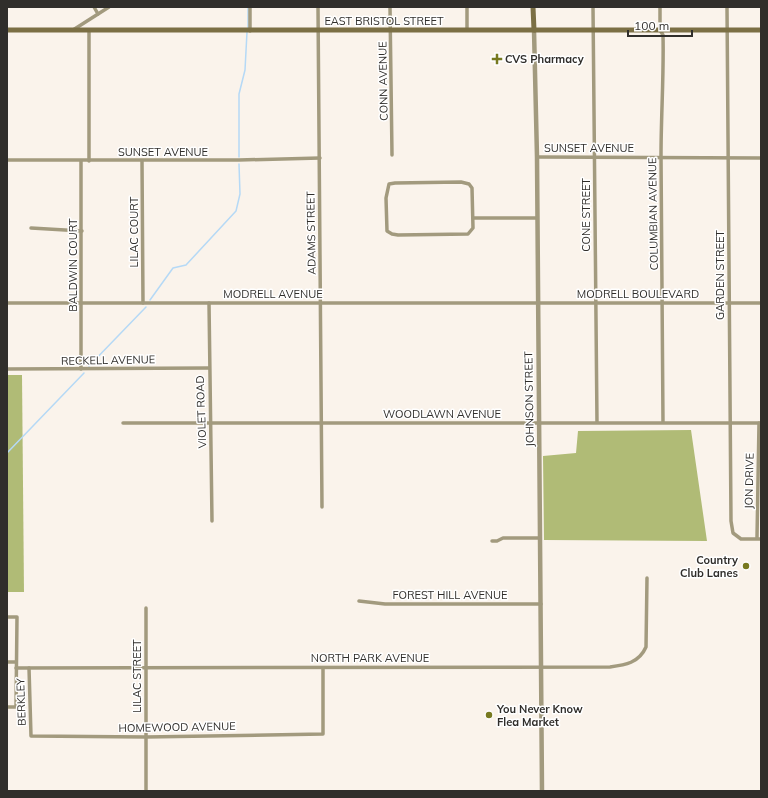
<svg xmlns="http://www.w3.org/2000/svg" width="768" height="798" font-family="Mulish,sans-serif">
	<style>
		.forest { fill: #b0bb76 }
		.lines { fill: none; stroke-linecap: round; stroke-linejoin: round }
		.stream { stroke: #b5d9f6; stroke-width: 1.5 }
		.minor { stroke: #a29a7e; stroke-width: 3.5 }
		.tertiary { stroke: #a29a7e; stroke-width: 4.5 }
		.secondary { stroke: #7b6f44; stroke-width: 5 }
		.poi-dot { fill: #777920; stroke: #fff; stroke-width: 1.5 }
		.labels { text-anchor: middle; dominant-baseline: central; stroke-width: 3; stroke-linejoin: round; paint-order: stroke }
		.street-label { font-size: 11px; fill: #302e2b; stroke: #fff }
		.poi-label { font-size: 11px; font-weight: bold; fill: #302e2b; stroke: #fff; text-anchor: start }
	</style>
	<rect width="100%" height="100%" fill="#faf3eb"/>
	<g class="forest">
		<path d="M 7,375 L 22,375 L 24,592 L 7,592 Z"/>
		<path d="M 691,430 L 707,541 L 544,540 L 543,456 L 576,453 L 578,431 Z"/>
	</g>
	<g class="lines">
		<g class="stream">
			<path d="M 248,7 L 248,28"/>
			<path d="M 239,157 L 239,94 L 245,70 L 247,32"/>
			<path d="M 150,300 L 173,268 L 186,265 L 236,211 L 240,194 L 239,164"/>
			<path d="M 89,366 L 146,307"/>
			<path d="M 7,453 L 84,373"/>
		</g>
		<g class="minor">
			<path d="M 94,7 L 98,14"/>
			<path d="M 250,7 L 250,31"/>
			<path d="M 318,7 L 322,507"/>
			<path d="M 390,7 L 392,155"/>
			<path d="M 593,7 L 597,422"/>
			<path d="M 660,7 L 660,30 L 663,35 C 664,75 661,115 661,156 C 661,245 663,334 663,422"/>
			<path d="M 727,7 L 731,521 L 733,533 L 741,539 L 761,539"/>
			<path d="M 73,30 L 109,7"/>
			<path d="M 89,30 L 89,161"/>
			<path d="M 467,30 L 467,7"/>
			<path d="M 537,157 L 761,158"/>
			<path d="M 7,160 L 239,160 L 320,158"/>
			<path d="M 81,161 L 81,369"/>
			<path d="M 142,161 L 143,303"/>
			<path d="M 461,182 L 469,184 L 472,188 L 473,228 L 468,234 L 398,235 L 392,234 L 387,231 L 386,198 L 389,184 L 395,183 Z"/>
			<path d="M 473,218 L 537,218"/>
			<path d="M 31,228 L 82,231"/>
			<path d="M 7,303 L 761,303"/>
			<path d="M 209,303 L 212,521"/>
			<path d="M 7,369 L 209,368"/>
			<path d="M 123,423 L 761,423"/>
			<path d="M 757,538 L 759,423"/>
			<path d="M 492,541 L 497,541 L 503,538 L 540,538"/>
			<path d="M 359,601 L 385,604 L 541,604"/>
			<path d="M 146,608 L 146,791"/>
			<path d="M 7,617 L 17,617 L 16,707 L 7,707"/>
			<path d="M 7,662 L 16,662"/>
			<path d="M 16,668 L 610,667 C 625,665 639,663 646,647 L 647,578"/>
			<path d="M 29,668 L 31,736 L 146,737 L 323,734 L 323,668"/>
		</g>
		<path class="tertiary" d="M 534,30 L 537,157 L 542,791"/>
		<g class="secondary">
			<path d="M 533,7 L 534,30"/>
			<path d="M 7,30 L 761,30"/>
		</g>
	</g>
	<g class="poi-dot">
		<path d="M495 53h4v4h4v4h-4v4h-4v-4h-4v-4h4z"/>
		<circle cx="746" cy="566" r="4"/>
		<circle cx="489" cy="715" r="4"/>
	</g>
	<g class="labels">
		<g class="street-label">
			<text x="384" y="21">EAST BRISTOL STREET</text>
			<text transform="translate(383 81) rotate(-91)">CONN AVENUE</text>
			<text x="589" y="148">SUNSET AVENUE</text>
			<text x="163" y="152">SUNSET AVENUE</text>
			<text transform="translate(653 214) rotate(-91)">COLUMBIAN AVENUE</text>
			<text transform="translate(586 215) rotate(-90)">CONE STREET</text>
			<text transform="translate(134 232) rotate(-90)">LILAC COURT</text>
			<text transform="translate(311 233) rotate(-91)">ADAMS STREET</text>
			<text transform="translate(73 265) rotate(-90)">BALDWIN COURT</text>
			<text transform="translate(720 275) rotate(-90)">GARDEN STREET</text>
			<text x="273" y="294">MODRELL AVENUE</text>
			<text x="638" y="294">MODRELL BOULEVARD</text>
			<text transform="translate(108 360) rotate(-1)">RECKELL AVENUE</text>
			<text transform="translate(529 399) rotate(-91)">JOHNSON STREET</text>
			<text transform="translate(201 412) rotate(-92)">VIOLET ROAD</text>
			<text x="442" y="414">WOODLAWN AVENUE</text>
			<text transform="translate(749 481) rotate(-89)">JON DRIVE</text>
			<text x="450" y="595">FOREST HILL AVENUE</text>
			<text x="370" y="658">NORTH PARK AVENUE</text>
			<text transform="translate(137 676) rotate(-90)">LILAC STREET</text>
			<text transform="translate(21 702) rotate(-92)">BERKLEY</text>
			<text transform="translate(177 727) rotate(-1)">HOMEWOOD AVENUE</text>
		</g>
		<g class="poi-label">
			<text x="505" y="59">CVS Pharmacy</text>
			<text x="738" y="560" text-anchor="end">Country<tspan x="738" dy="13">Club Lanes</tspan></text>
			<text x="497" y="709">You Never Know<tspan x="497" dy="13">Flea Market</tspan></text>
		</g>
	</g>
	<rect width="768" height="798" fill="none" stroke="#302e2b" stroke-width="16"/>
	<path d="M628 30v6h64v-6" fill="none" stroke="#302e2b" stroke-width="2"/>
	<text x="634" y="30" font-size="12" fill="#302e2b" stroke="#ffffff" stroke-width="3" paint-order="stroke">100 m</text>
</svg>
